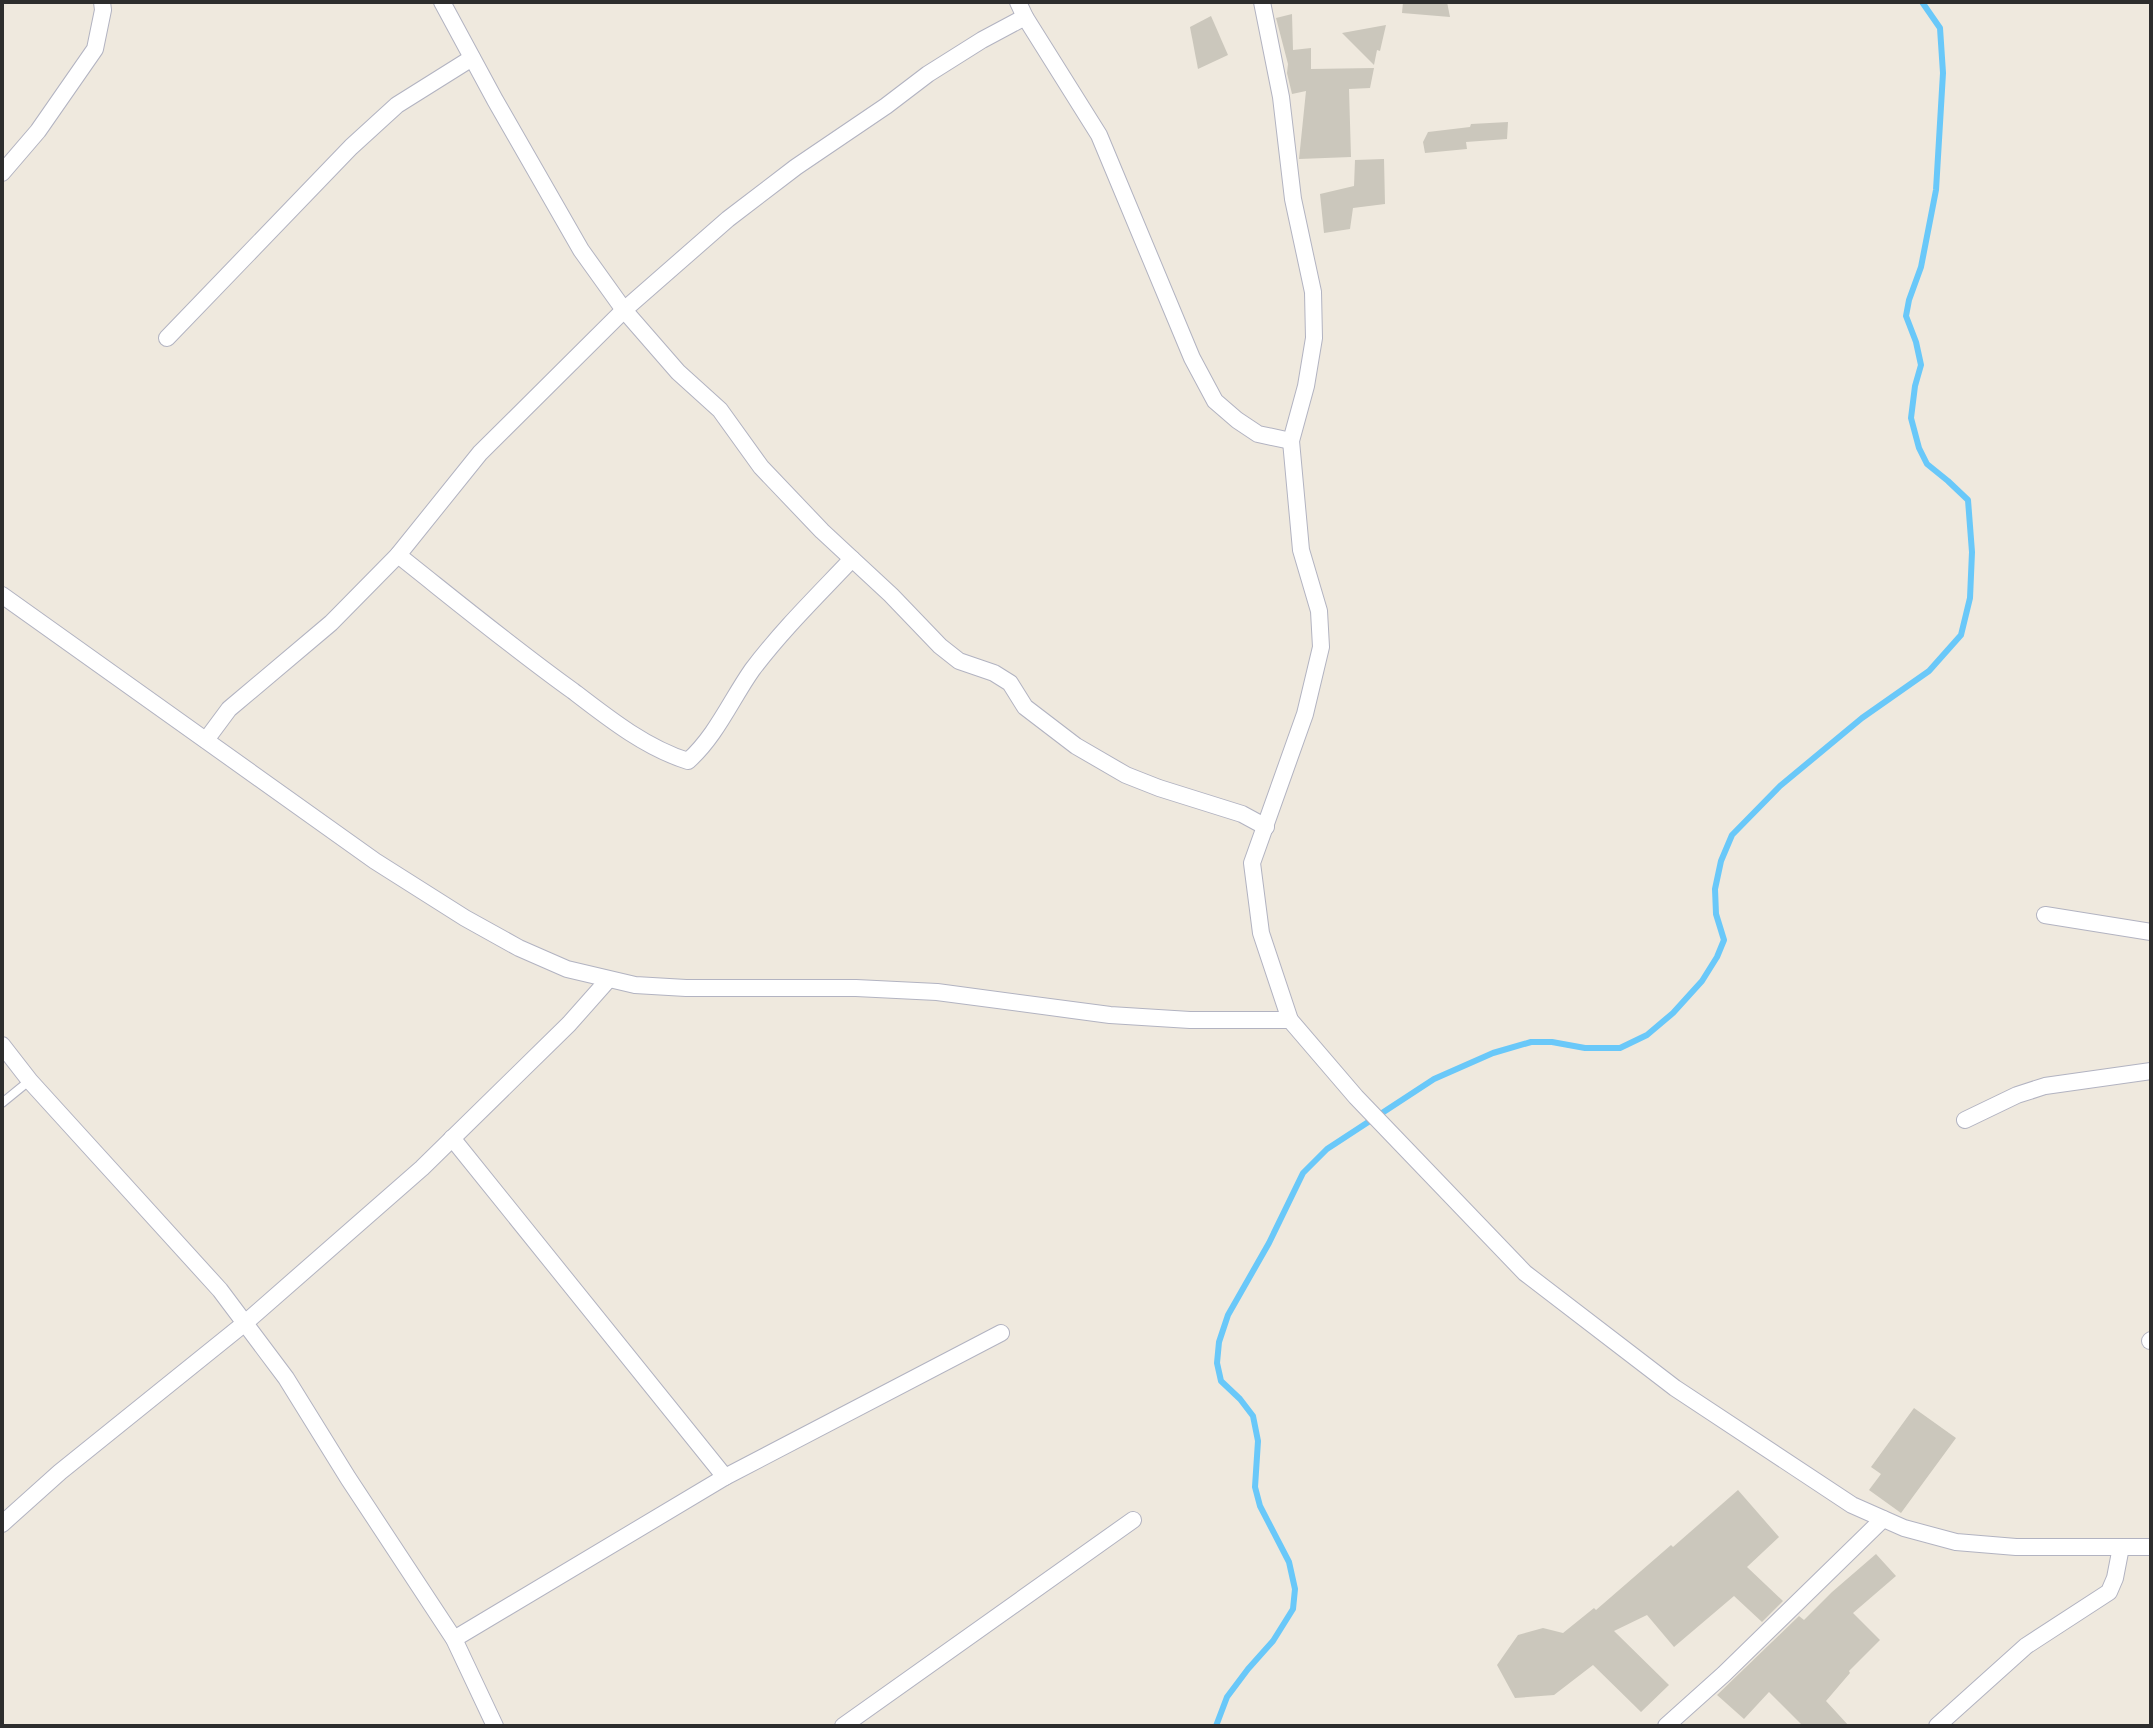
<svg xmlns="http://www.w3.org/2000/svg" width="2153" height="1728" font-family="Overpass,sans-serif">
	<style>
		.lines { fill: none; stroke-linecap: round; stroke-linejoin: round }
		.stream { stroke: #69c8f9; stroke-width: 6 }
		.building { fill: #cbc7bc }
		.service-casing { stroke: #b2b3c1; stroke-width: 10 }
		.minor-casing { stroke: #b2b3c1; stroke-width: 18 }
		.service { stroke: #fff; stroke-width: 8 }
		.minor { stroke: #fff; stroke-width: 16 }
	</style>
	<rect width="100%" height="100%" fill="#efe9de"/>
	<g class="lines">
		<path class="stream" d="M 1216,1726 L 1227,1697 L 1248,1669 L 1273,1641 L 1293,1609 L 1295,1589 L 1289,1562 L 1260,1506 L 1255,1487 L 1258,1441 L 1253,1416 L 1240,1399 L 1221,1381 L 1217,1363 L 1219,1342 L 1228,1315 L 1269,1243 L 1303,1173 L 1327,1149 L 1434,1079 L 1493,1053 L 1531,1042 L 1552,1042 L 1585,1048 L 1620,1048 L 1647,1035 L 1673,1013 L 1702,981 L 1717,957 L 1724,940 L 1716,914 L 1715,889 L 1721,861 L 1732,835 L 1780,786 L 1862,718 L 1929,671 L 1961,635 L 1970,598 L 1972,552 L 1968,500 L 1948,481 L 1927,464 L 1919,448 L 1911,418 L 1915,386 L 1921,365 L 1916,342 L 1906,316 L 1909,300 L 1921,267 L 1936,190 L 1943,73 L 1940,28 L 1922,2"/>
	</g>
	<g class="building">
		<path d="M 1403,2 L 1447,2 L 1450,17 L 1402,13 Z"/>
		<path d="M 1292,14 L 1293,50 L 1311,48 L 1311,69 L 1374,68 L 1370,88 L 1349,89 L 1351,157 L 1299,159 L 1306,91 L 1292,94 L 1287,73 L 1288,64 L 1276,18 Z"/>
		<path d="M 1211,16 L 1228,55 L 1198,69 L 1190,27 Z"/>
		<path d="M 1386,25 L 1380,51 L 1377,50 L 1374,65 L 1342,33 Z"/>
		<path d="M 1508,122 L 1507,139 L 1466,142 L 1467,149 L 1425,153 L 1423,142 L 1428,132 L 1470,127 L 1471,124 Z"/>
		<path d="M 1384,159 L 1385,204 L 1353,208 L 1350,229 L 1324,233 L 1320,194 L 1354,186 L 1355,160 Z"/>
		<path d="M 1914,1408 L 1956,1438 L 1901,1513 L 1869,1490 L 1881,1474 L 1871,1467 Z"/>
		<path d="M 1738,1490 L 1779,1537 L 1747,1567 L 1783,1601 L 1762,1622 L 1734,1596 L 1674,1647 L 1647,1615 L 1614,1631 L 1669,1685 L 1641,1712 L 1593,1665 L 1554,1695 L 1515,1698 L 1497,1665 L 1518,1635 L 1543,1628 L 1563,1633 L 1594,1608 L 1596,1610 L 1671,1545 L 1673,1547 Z"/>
		<path d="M 1876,1554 L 1896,1576 L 1853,1613 L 1880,1640 L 1849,1671 L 1850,1673 L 1826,1701 L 1849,1726 L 1803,1726 L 1769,1692 L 1744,1719 L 1717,1695 L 1799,1616 L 1804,1620 L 1832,1592 Z"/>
	</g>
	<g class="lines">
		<g class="service-casing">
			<path id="service" d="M 2,1103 L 29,1081"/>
		</g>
		<g class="minor-casing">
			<g id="minor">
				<path d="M 442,2 L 495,100 L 581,250 L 624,310 L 678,372 L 720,410 L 761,467 L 822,531 L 891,595 L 940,646 L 959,661 L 994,673 L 1010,683 L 1025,707 L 1076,746 L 1126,775 L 1159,788 L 1242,814 L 1266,827"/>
				<path d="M 1018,2 L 1025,17 L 1099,135 L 1192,358 L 1215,401 L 1237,420 L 1258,434 L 1291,441"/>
				<path d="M 1262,2 L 1281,97 L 1293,199 L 1313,292 L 1314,338 L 1306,386 L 1291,441 L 1301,550 L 1319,611 L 1321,647 L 1305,714 L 1252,863 L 1261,933 L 1290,1020 L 1356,1097 L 1525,1273 L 1675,1388 L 1852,1505 L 1904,1528 L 1956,1542 L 2016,1547 L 2151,1547"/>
				<path d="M 2,173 L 38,131 L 95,49 L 103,10 L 102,2"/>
				<path d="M 167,338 L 351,147 L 397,105 L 472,58"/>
				<path d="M 398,555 C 456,601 513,648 573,691 C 608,718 646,748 688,761 C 716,736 731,700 752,670 C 782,630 818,595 852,559"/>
				<path d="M 2,595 L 375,861 L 465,918 L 519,948 L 567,969 L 635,985 L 686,988 L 856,988 L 937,992 L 1110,1015 L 1190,1020 L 1290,1020"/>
				<path d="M 206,740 L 229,709 L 331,623 L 398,555 L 480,453 L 624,310 L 728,219 L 796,167 L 886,106 L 928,74 L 982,40 L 1025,17"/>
				<path d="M 2045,915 L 2151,932"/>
				<path d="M 2,1045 L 30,1081 L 220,1290 L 286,1378 L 348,1478 L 454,1639 L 495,1726"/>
				<path d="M 1965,1120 L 2017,1095 L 2045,1086 L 2151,1071"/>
				<path d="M 452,1138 L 725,1477"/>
				<path d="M 2150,1341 L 2151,1340"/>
				<path d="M 2,1524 L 60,1472 L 245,1323 L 422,1168 L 569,1024 L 608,980"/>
				<path d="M 454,1639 L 725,1477 L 1001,1333"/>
				<path d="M 843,1726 L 1133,1520"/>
				<path d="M 1666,1726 L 1724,1674 L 1883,1519"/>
				<path d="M 1937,1726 L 2026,1646 L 2109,1592 L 2115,1578 L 2121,1547"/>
			</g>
		</g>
		<use href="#service" class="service"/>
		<use href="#minor" class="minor"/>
	</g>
	<rect width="2153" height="1728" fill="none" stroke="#2d2d2d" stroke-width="8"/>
</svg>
